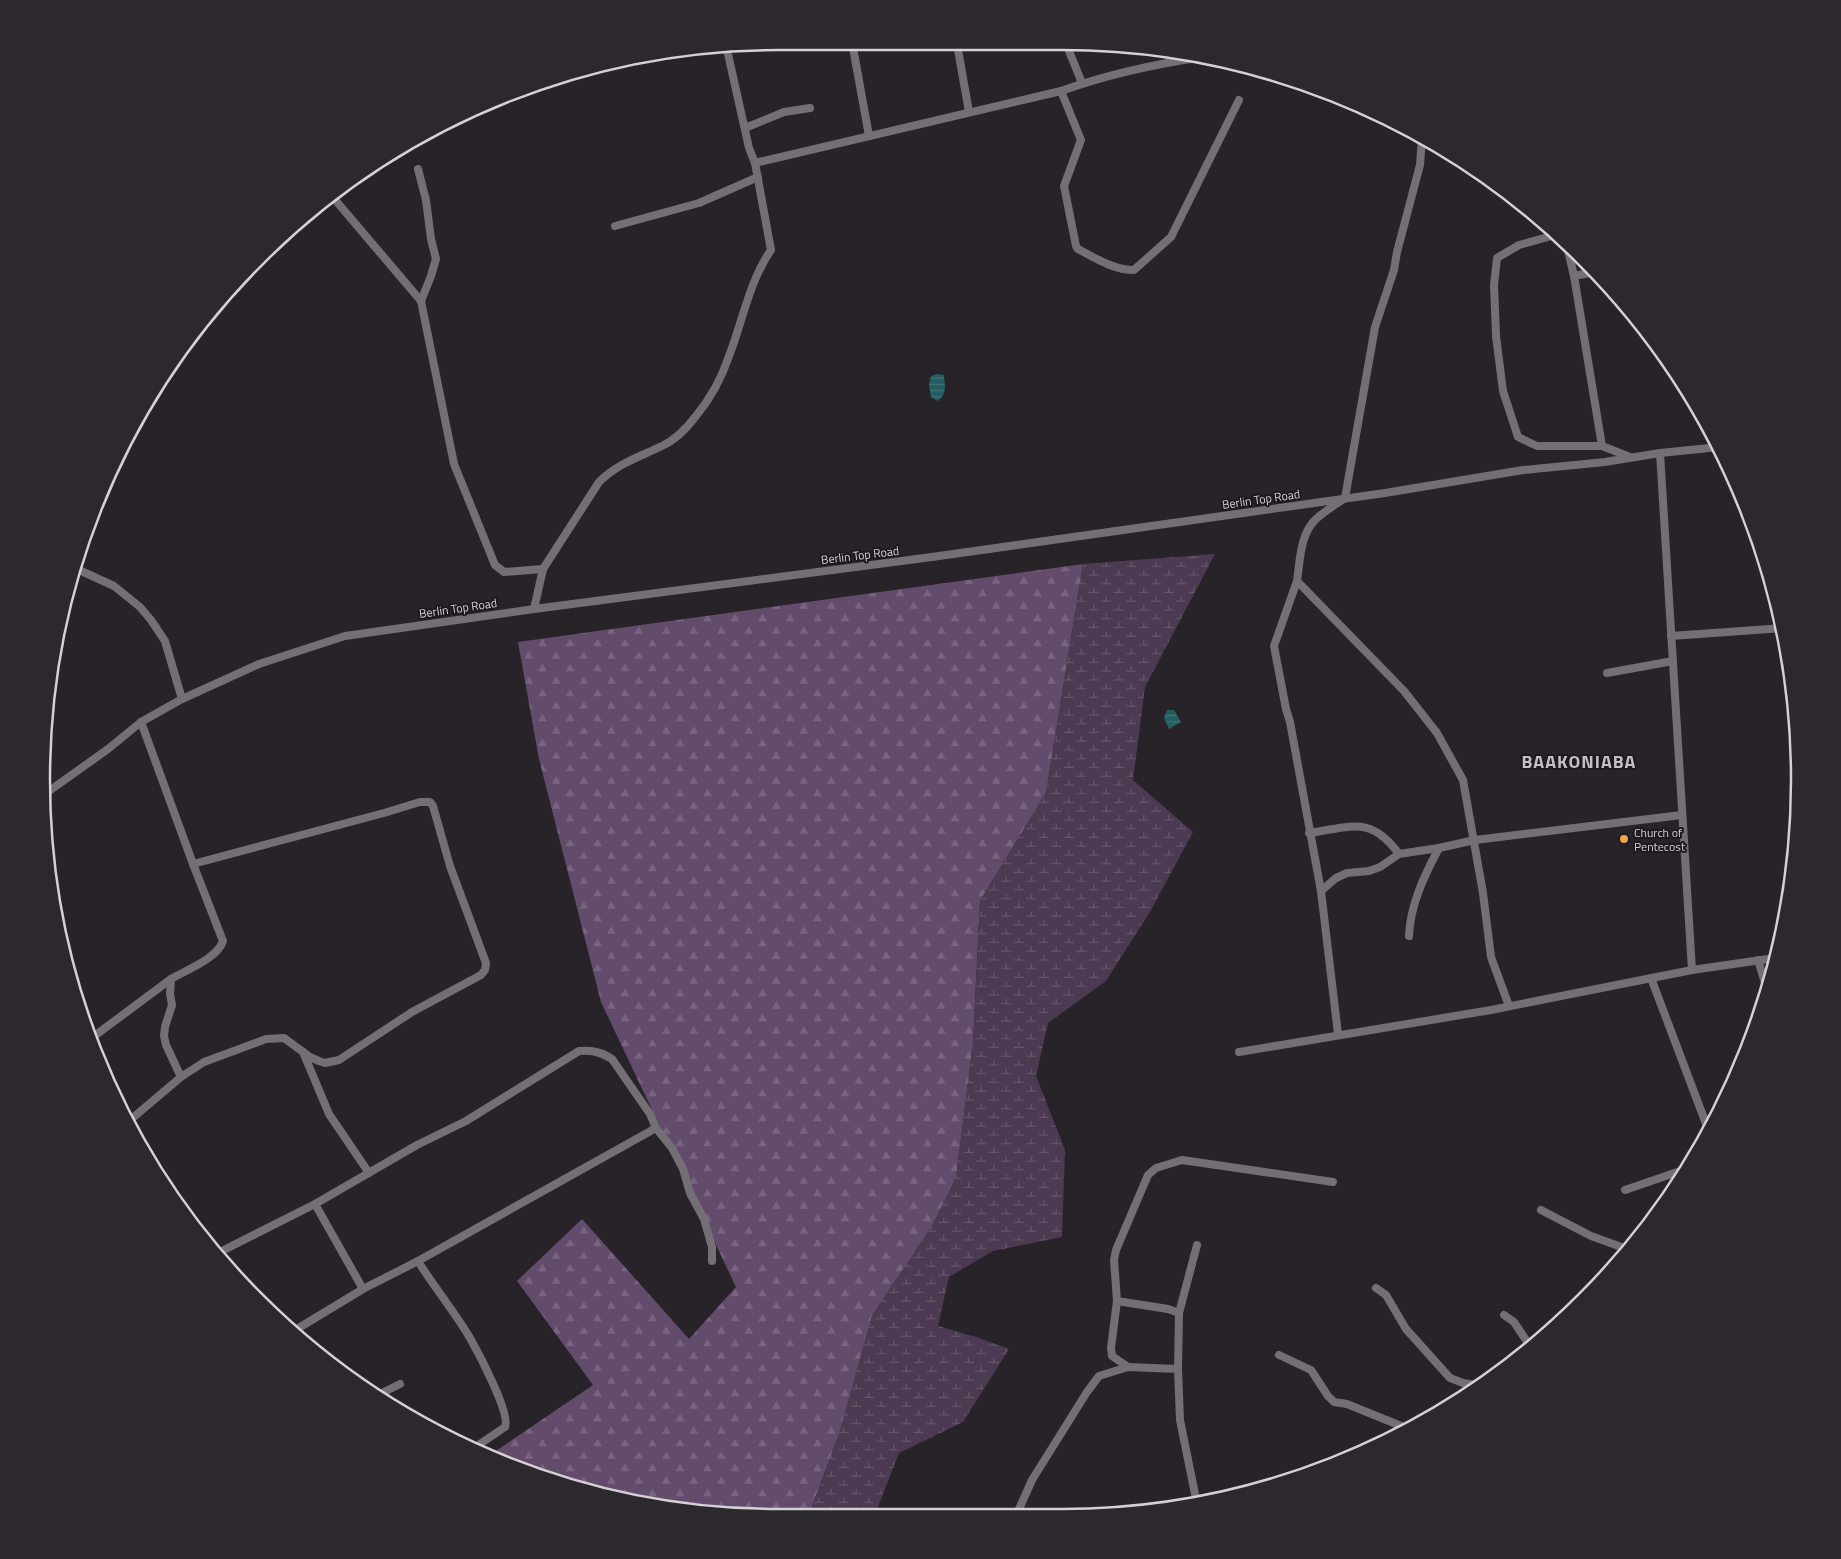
<svg xmlns="http://www.w3.org/2000/svg" width="1841" height="1559" font-family="'Titillium Web',sans-serif">
	<style>
		.forest { fill: url(#forest-firs) }
		.wetland { fill: url(#wetland-marsh) }
		.water { fill: url(#water-rules) }
		.lines { fill: none; stroke-linecap: round; stroke-linejoin: round }
		.street { stroke: #736f75; stroke-width: 8 }
		.poi-dot { fill: #f4a344; stroke: #1d191f; stroke-width: 2 }
		.labels { text-anchor: middle; dominant-baseline: central; stroke-width: 4; stroke-linejoin: round; paint-order: stroke }
		.street-label { font-size: 12px; fill: #d4d1d5; stroke: #1d191f }
		.poi-label { font-size: 12px; fill: #d4d1d5; stroke: #1d191f; text-anchor: start }
		.district-label { font-size: 18px; font-weight: bold; letter-spacing: 1px; fill: #c4bfc6; stroke: #1d191f }
		.rim { fill: none; stroke: #d4d1d5; stroke-width: 2.5 }
	</style>
	<defs>
		<pattern id="forest-firs" width="22" height="20" patternUnits="userSpaceOnUse" patternTransform="scale(1.25)"><rect width="22" height="20" fill="#634b6c"/><path d="M5 1l3.5 6h-7zM16 11l3.5 6h-7z" fill="#786480"/></pattern>
		<pattern id="wetland-marsh" width="20" height="14" patternUnits="userSpaceOnUse" patternTransform="scale(1.25)"><rect width="20" height="14" fill="#4b3a51"/><path d="M1 5h8M5 5V1M11 12h8M15 12V8" fill="none" stroke="#645569"/></pattern>
		<pattern id="water-rules" width="6" height="5" patternUnits="userSpaceOnUse" patternTransform="scale(1.25)"><rect width="6" height="5" fill="#235d61"/><path d="M0 2.5h6" fill="none" stroke="#427377"/></pattern>
	</defs>
	<rect width="100%" height="100%" fill="#272328"/>
	<path class="forest" d="M 1083,564 L 1046,793 L 980,901 L 973,1043 L 956,1178 L 933,1224 L 839,1434 L 808,1517 L 731,1516 L 635,1504 L 542,1479 L 490,1455 L 593,1385 L 517,1281 L 582,1219 L 689,1339 L 736,1287 L 601,1002 L 539,759 L 518,642 Z"/>
	<path class="wetland" d="M 1215,554 L 1145,687 L 1133,780 L 1193,832 L 1151,910 L 1106,981 L 1048,1023 L 1036,1076 L 1065,1150 L 1062,1237 L 993,1251 L 949,1277 L 938,1326 L 976,1337 L 1009,1349 L 963,1422 L 899,1453 L 876,1512 L 878,1517 L 808,1517 L 839,1434 L 872,1315 L 933,1224 L 956,1178 L 973,1043 L 980,901 L 1046,793 L 1083,564 Z"/>
	<g class="water">
		<path d="M 937,374 L 944,375 C 945,386 947,394 938,401 L 931,397 L 929,385 L 931,376 Z"/>
		<path d="M 1167,710 L 1174,710 L 1181,722 L 1169,729 L 1164,718 Z"/>
	</g>
	<g class="lines">
		<g class="street">
			<path d="M 852,42 L 869,136"/>
			<path d="M 957,44 L 969,112"/>
			<path d="M 1067,46 L 1082,83"/>
			<path d="M 1169,50 L 1171,62"/>
			<path d="M 1061,91 L 1081,140 L 1064,186 L 1076,246 L 1078,249 C 1095,258 1114,270 1134,270 L 1171,237 L 1239,100"/>
			<path d="M 745,128 L 784,112 L 810,108"/>
			<path d="M 755,163 L 1061,91 C 1106,75 1155,64 1203,57"/>
			<path d="M 418,169 L 426,200 L 431,239 L 436,259 L 431,276 L 421,301 L 454,464 L 495,565 L 504,572 L 543,569"/>
			<path d="M 331,195 L 421,301"/>
			<path d="M 615,226 L 699,203 L 758,177"/>
			<path d="M 1555,235 L 1519,245 L 1497,258 L 1494,285 L 1496,336 L 1503,391 L 1518,437 L 1537,446 L 1602,446 L 1630,457"/>
			<path d="M 1567,246 L 1574,276 L 1602,446"/>
			<path d="M 1574,276 L 1595,272"/>
			<path d="M 1676,376 L 1676,378"/>
			<path d="M 1660,453 L 1692,970"/>
			<path d="M 79,570 L 114,586 L 140,607 L 151,620 L 165,641 L 182,699"/>
			<path d="M 72,579 L 79,570 L 77,559"/>
			<path d="M 1297,581 C 1300,561 1300,534 1316,519 C 1325,511 1335,505 1345,498 L 1375,327 L 1394,270 L 1397,252 L 1420,165 L 1422,138"/>
			<path d="M 534,609 L 543,569 L 599,482 C 617,464 639,457 662,446 C 675,440 687,428 696,416 C 710,399 722,377 729,356 C 743,320 749,282 771,250 L 755,163 L 749,148 L 726,45"/>
			<path d="M 1671,636 L 1783,628"/>
			<path d="M 1607,673 L 1673,661"/>
			<path d="M 141,722 L 193,864 L 223,941 C 218,958 186,970 171,979 L 170,994 L 172,1005 L 165,1027 L 164,1036 L 166,1045 L 181,1077"/>
			<path d="M 42,796 L 108,749 L 141,722 L 182,699 L 259,664 L 345,636 L 534,609 L 932,557 L 1385,493 L 1523,470 L 1605,462 L 1660,453 L 1719,447"/>
			<path d="M 1309,833 C 1352,827 1370,815 1399,854 L 1380,867 L 1369,871 L 1347,873 L 1336,878 L 1321,891"/>
			<path d="M 1399,854 L 1439,848 L 1475,840 L 1682,815"/>
			<path d="M 1409,936 C 1410,905 1425,874 1439,848"/>
			<path d="M 1758,960 L 1766,986"/>
			<path d="M 1651,978 L 1708,1129"/>
			<path d="M 87,1030 L 93,1037 L 90,1039"/>
			<path d="M 1338,1034 L 1321,891 L 1290,722 L 1286,709 L 1274,646 L 1297,581 L 1404,691 L 1437,733 L 1463,780 L 1483,893 L 1491,957 L 1509,1006"/>
			<path d="M 93,1037 L 171,979"/>
			<path d="M 303,1052 L 329,1114 L 369,1173"/>
			<path d="M 1239,1052 L 1491,1010 L 1692,970 L 1775,958"/>
			<path d="M 129,1121 L 181,1077 L 204,1062 L 266,1039 L 284,1038 L 310,1057 L 319,1061 L 325,1063 L 339,1060 L 412,1012 L 481,975 L 485,970 L 486,963 L 450,866 L 433,806 L 430,802 L 420,802 L 384,813 L 193,864"/>
			<path d="M 1625,1190 L 1686,1169"/>
			<path d="M 315,1204 L 363,1289"/>
			<path d="M 1541,1210 L 1591,1236 L 1627,1249"/>
			<path d="M 1197,1245 L 1179,1313 L 1178,1369 L 1180,1420 L 1197,1504"/>
			<path d="M 218,1253 L 315,1204 L 417,1145 L 466,1121 L 579,1051 C 592,1050 601,1052 612,1059 L 650,1114 L 656,1128 L 672,1148 L 683,1169 L 690,1193 L 704,1219 L 712,1247 L 712,1261"/>
			<path d="M 1376,1288 L 1386,1295 L 1406,1329 L 1450,1378 L 1463,1383 L 1481,1386"/>
			<path d="M 1117,1301 L 1111,1348 L 1112,1356 L 1128,1367"/>
			<path d="M 1179,1313 L 1168,1309 L 1117,1301 L 1114,1260 L 1116,1250 L 1148,1175 L 1156,1168 L 1182,1160 L 1333,1182"/>
			<path d="M 1504,1315 L 1514,1322 L 1530,1346"/>
			<path d="M 292,1332 L 363,1289 L 418,1261"/>
			<path d="M 1279,1355 L 1311,1370 L 1328,1396 L 1334,1402 L 1347,1404 L 1406,1428"/>
			<path d="M 376,1396 L 400,1384"/>
			<path d="M 474,1448 L 505,1427 C 511,1414 478,1352 470,1338 C 454,1311 434,1287 418,1261 L 656,1128"/>
			<path d="M 1015,1518 L 1032,1480 L 1087,1392 L 1099,1376 L 1128,1367 L 1178,1369"/>
		</g>
	</g>
	<circle class="poi-dot" cx="1624" cy="839" r="5"/>
	<g class="labels">
		<g class="street-label">
			<text transform="translate(1261 499) rotate(-8)">Berlin Top Road</text>
			<text transform="translate(860 555) rotate(-7)">Berlin Top Road</text>
			<text transform="translate(458 608) rotate(-8)">Berlin Top Road</text>
		</g>
		<g class="poi-label">
			<text x="1634" y="832">Church of<tspan x="1634" dy="14">Pentecost</tspan></text>
		</g>
		<g class="district-label">
			<text x="1579" y="761">BAAKONIABA</text>
		</g>
	</g>
	<path d="M0 0H1841V1559H0ZM779 50H1062A729 729 0 0 1 1791 779V780A729 729 0 0 1 1062 1509H779A729 729 0 0 1 50 780V779A729 729 0 0 1 779 50Z" fill="#2c282e" fill-rule="evenodd"/>
	<path class="rim" d="M779 50H1062A729 729 0 0 1 1791 779V780A729 729 0 0 1 1062 1509H779A729 729 0 0 1 50 780V779A729 729 0 0 1 779 50Z"/>
</svg>
